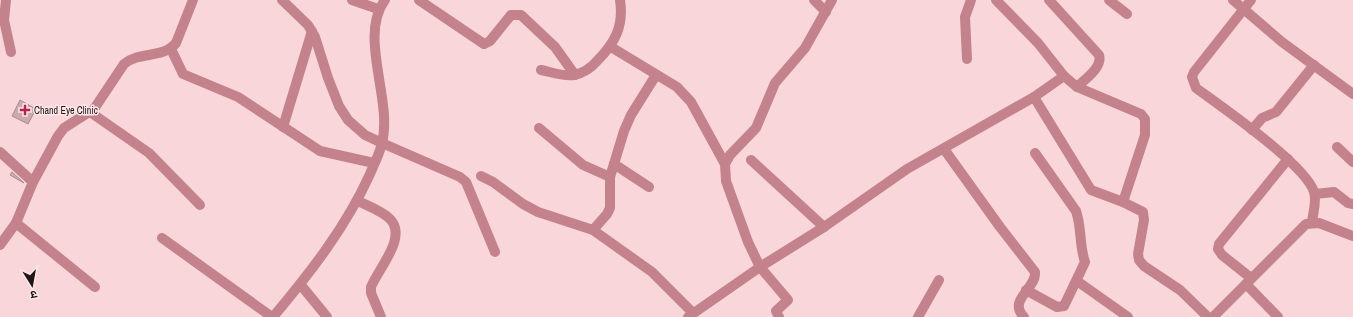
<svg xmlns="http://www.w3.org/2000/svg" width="1353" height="317" font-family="'Archivo Narrow','Noto Sans Devanagari',sans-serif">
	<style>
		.building { fill: #cbaaad; stroke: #ab8b8f }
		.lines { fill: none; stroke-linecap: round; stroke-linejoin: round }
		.street { stroke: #c4838c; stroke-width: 10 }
		.poi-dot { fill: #b5244e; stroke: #fde7e9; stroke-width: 1.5 }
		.labels { text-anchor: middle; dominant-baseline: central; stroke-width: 3; stroke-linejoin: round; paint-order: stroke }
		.poi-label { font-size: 10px; fill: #201415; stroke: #fde7e9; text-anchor: start }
	</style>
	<rect width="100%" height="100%" fill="#f9d6da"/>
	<g class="building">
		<path d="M 20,100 L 36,109 L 28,124 L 12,116 Z"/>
		<path d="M 12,172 L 24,183 L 10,175 Z"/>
	</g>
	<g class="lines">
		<g class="street">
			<path d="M 6,0 L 4,20 L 11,52"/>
			<path d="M 282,0 L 308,25 L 315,37 L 328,78 L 339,106 L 348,120 L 365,135 L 382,143 L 460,177 L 466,182 L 495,252"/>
			<path d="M 352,0 L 378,9"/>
			<path d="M 419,0 L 484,44 L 490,41 L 511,15 L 521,15 L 555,47 L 575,75"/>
			<path d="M 814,0 L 826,12"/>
			<path d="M 996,0 L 1038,43 L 1064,76 L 1077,87 L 1141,114 L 1145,119 L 1145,135 L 1123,202"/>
			<path d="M 1049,0 L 1099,55 C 1103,67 1085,79 1077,87"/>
			<path d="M 1109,0 L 1127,14"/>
			<path d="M 1233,0 L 1282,42 L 1353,94"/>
			<path d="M 1251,0 L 1194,72 L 1192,77 L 1196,88 C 1222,107 1306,165 1314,192 C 1317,201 1313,213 1312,222"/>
			<path d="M 611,47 L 677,87 L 691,102 L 725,164"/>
			<path d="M 171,49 L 183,74 L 238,97 L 320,151 L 374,163"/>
			<path d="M 967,59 L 965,17 L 971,0"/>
			<path d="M 541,70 C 551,72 564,77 574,75 C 584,73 591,68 597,61 C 615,43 624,26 620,0"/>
			<path d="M 1034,97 L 1091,190 L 1123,202 L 1143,212 L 1144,220 L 1138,254 L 1139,260 L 1144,266 L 1180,290 L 1208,317"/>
			<path d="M 90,112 L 149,153 L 200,205"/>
			<path d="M 283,127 L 312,31"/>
			<path d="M 539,128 L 583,165 L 610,177"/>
			<path d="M 1252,130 L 1262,118 L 1276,112 L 1314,65"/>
			<path d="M 1337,147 L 1353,162"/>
			<path d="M 944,149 L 1000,227 L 1035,272 C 1037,288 1007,300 1024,317"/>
			<path d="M 0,152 L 33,182"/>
			<path d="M 751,160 L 824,227"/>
			<path d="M 614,164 L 649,187"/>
			<path d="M 481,176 L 493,182 L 523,204 L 538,212 L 593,230 L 652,272 L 693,313"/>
			<path d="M 1315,194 L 1334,192 L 1348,203 L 1353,204"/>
			<path d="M 358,201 C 368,206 382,211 390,219 C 408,237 378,269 371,287 L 371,293 L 381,317"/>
			<path d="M 16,223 L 95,287"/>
			<path d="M 593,230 L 607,214 L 610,208 L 610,177 L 624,131 L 631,115 L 656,75"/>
			<path d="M 162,238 L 272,317"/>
			<path d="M 0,245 L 16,223 L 33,182 L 58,136 L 64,128 L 94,109 L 124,64 C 139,51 163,59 176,43 L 193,0"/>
			<path d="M 1251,278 L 1222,255 L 1218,249 L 1219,244 L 1288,159"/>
			<path d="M 1077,281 L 1128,317"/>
			<path d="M 300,284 L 327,317"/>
			<path d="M 1246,284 L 1278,317"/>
			<path d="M 1026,290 L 1057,307 L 1064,306 L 1085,262 C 1079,245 1082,228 1076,211 L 1035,153"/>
			<path d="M 273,317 C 310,273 346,227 370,174 C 374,164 380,153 382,143 C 393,100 358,36 385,0"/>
			<path d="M 688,317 L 760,267 L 748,242 L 726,181 L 725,164 L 730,155 L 756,128 L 775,83 L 805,48 L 832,0"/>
			<path d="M 779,317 L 776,311 L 788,300 L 760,267 L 824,227 L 907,169 L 1034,97 L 1064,76"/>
			<path d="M 918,317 L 939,280"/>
			<path d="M 1213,317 L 1306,224 L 1319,223 L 1353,236"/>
		</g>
	</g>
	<path class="poi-dot" d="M23 104h4v4h4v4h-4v4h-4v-4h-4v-4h4z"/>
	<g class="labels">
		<g class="poi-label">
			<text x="34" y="110">Chand Eye Clinic</text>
		</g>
	</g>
	<g transform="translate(32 285) rotate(169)" stroke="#fde7e9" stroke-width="3" paint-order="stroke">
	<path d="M0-3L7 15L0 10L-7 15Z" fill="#201415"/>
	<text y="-6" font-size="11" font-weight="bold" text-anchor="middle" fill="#201415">उ</text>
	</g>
</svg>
